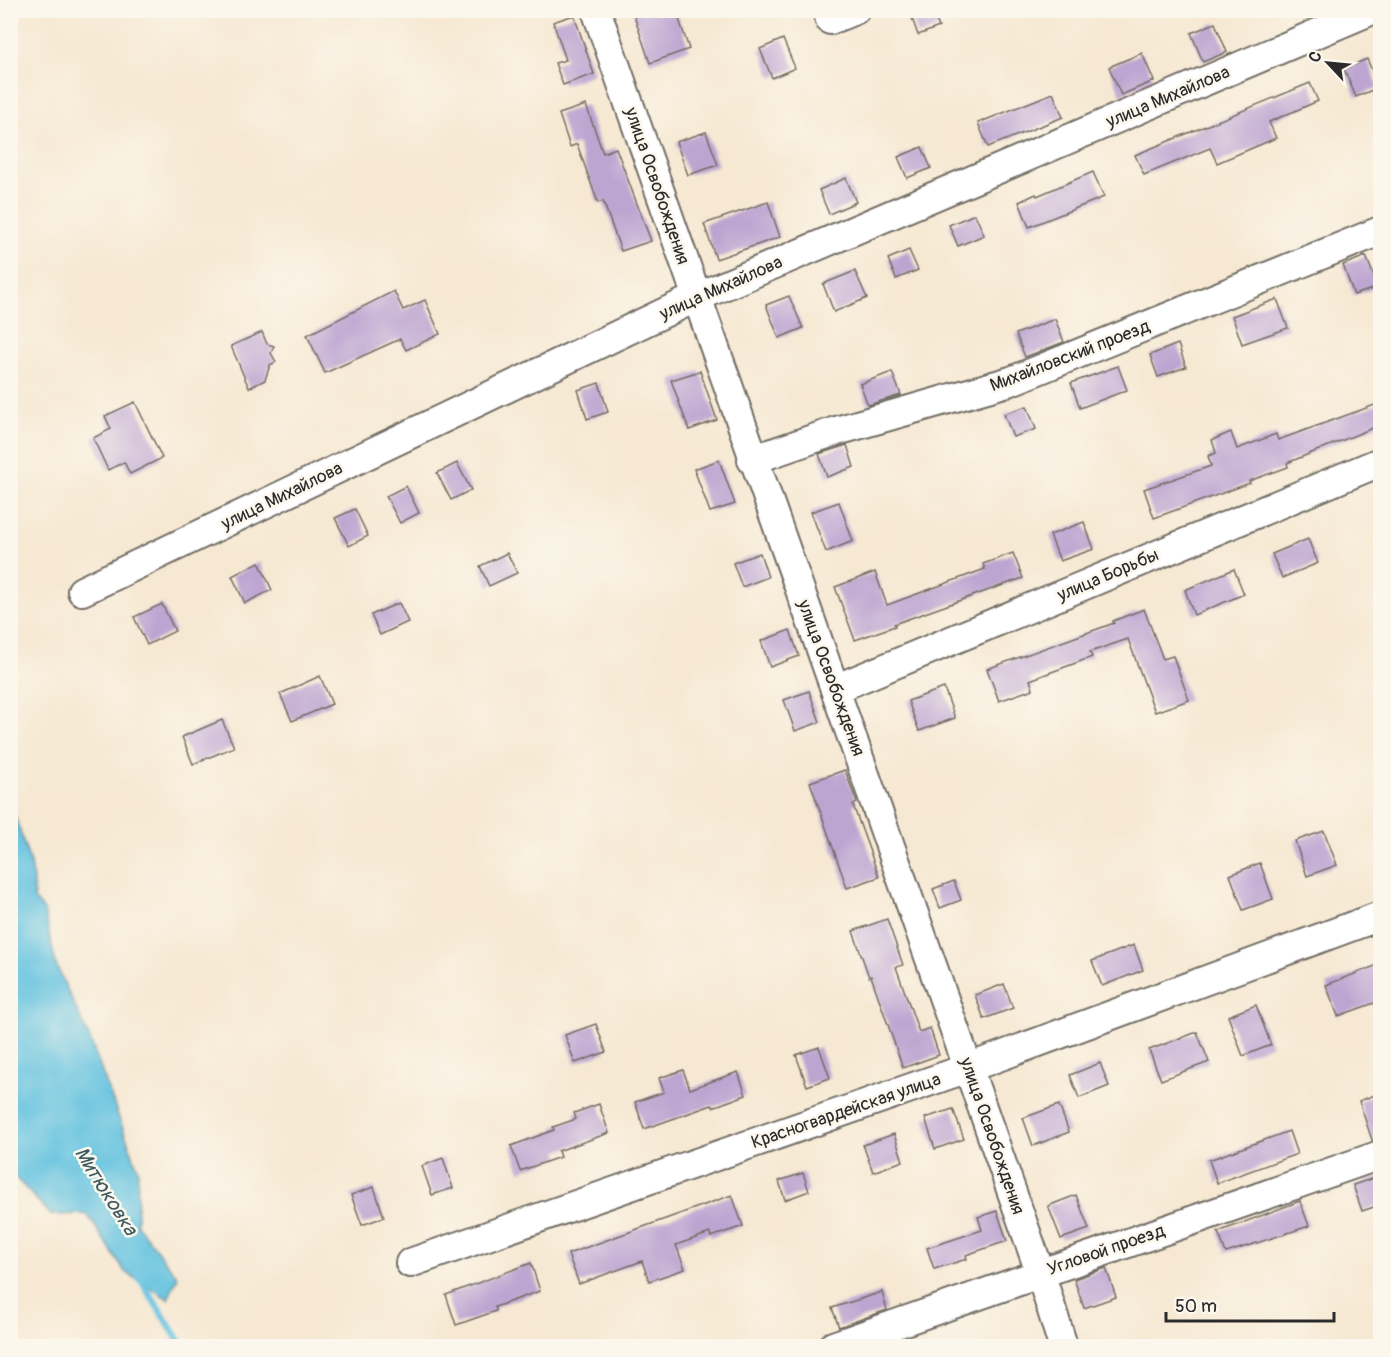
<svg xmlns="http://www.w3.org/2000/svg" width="1391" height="1357" font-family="Pangolin,sans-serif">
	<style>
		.water { fill: #61c1df; stroke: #467685; stroke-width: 1.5 }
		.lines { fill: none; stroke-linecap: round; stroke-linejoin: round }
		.stream { stroke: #61c1df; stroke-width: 7 }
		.building { fill: #bda5d1 }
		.minor-casing { stroke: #726d65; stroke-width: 32 }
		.minor { stroke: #fff; stroke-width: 28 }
		.labels { text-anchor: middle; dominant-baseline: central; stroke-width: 5; stroke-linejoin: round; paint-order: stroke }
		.street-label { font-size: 18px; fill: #2b2b2b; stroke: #fbf7ec }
		.water-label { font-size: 20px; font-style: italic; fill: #3b5861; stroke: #fbf7ec }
	</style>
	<rect width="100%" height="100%" fill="#fbf7ec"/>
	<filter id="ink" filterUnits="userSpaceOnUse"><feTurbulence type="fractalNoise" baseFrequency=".0167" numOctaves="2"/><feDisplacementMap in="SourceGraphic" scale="12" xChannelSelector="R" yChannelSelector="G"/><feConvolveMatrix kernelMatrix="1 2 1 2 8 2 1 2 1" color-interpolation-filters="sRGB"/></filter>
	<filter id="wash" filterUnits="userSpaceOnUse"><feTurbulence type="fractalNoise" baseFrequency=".008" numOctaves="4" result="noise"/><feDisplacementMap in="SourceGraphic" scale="24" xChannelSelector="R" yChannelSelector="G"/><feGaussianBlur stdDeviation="1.35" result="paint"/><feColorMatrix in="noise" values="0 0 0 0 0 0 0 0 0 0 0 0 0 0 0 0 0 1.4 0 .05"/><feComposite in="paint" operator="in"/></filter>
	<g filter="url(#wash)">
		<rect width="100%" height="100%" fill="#f6e8d2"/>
		<path class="water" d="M 10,801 L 32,868 L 34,899 L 44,910 L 56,965 L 89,1037 L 138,1169 L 137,1225 L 178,1277 L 168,1299 L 125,1272 L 87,1214 L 51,1215 L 11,1173 Z"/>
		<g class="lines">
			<path class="stream" d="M 139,1277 L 182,1346"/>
		</g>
		<g id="blocks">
			<g class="building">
				<path d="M 632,10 L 676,10 L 689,49 L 650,63 Z"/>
				<path d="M 909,10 L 932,10 L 939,27 L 918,35 Z"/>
				<path d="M 574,15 L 594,74 L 563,85 L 555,63 L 566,60 L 553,22 Z"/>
				<path d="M 1215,23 L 1227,52 L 1203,62 L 1191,33 Z"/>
				<path d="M 783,39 L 795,68 L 772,78 L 760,49 Z"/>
				<path d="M 1142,53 L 1154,81 L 1121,95 L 1109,67 Z"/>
				<path d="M 1367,59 L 1379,87 L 1356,97 L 1344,69 Z"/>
				<path d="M 1310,83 L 1318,101 L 1269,122 L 1276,138 L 1217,163 L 1210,148 L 1144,175 L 1135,155 Z"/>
				<path d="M 1053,93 L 1063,117 L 988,147 L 978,123 Z"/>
				<path d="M 586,105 L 603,153 L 616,148 L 651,241 L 621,251 L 603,201 L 598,203 L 577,144 L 570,147 L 559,114 Z"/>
				<path d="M 706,132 L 718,165 L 688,175 L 676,142 Z"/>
				<path d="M 922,147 L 931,168 L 907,178 L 898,157 Z"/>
				<path d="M 1093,172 L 1104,197 L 1029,227 L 1019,202 L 1036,194 L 1037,196 Z"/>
				<path d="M 846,178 L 856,202 L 829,214 L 819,190 Z"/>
				<path d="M 768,202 L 780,237 L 716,259 L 704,224 Z"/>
				<path d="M 975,214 L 984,235 L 958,246 L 949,225 Z"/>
				<path d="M 909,250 L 918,270 L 896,279 L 888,259 Z"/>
				<path d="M 1366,256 L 1378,287 L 1354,295 L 1343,265 Z"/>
				<path d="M 855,271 L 867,298 L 834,312 L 823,284 Z"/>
				<path d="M 394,291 L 403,310 L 425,300 L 440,334 L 406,350 L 400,339 L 325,373 L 307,335 Z"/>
				<path d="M 789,296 L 803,328 L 779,338 L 766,305 Z"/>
				<path d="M 1277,299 L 1288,328 L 1242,344 L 1232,316 Z"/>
				<path d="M 1055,319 L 1064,342 L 1025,357 L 1016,334 Z"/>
				<path d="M 262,332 L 267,344 L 274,346 L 271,353 L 276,362 L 270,365 L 265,380 L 249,388 L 231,346 Z"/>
				<path d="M 1178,344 L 1186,367 L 1158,377 L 1150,355 Z"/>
				<path d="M 1118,366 L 1127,390 L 1080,408 L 1071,383 Z"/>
				<path d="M 700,371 L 717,420 L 689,430 L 671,380 Z"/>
				<path d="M 892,372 L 901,395 L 868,405 L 860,384 Z"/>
				<path d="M 599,383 L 608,412 L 587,419 L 578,390 Z"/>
				<path d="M 135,402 L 162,458 L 130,474 L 124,462 L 108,470 L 93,438 L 111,429 L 105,416 Z"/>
				<path d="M 1380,403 L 1380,425 L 1287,463 L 1288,467 L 1249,481 L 1250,483 L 1154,518 L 1144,489 L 1211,466 L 1208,456 L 1216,453 L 1212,440 L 1231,432 L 1237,449 L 1276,434 L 1278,440 Z"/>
				<path d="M 1027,406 L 1036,429 L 1013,437 L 1004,414 Z"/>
				<path d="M 847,445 L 854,467 L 827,477 L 819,454 Z"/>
				<path d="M 719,460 L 735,504 L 710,512 L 694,469 Z"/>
				<path d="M 457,463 L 471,490 L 451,500 L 437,473 Z"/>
				<path d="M 406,486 L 419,513 L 400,523 L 386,496 Z"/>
				<path d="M 839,502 L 853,541 L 826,552 L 811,512 Z"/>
				<path d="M 355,509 L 368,536 L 349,546 L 335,518 Z"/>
				<path d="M 1084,522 L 1094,549 L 1060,561 L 1050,535 Z"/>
				<path d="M 1308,539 L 1318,563 L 1282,578 L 1272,554 Z"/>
				<path d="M 507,553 L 517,573 L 489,586 L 480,566 Z"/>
				<path d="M 760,553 L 768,577 L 742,587 L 733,563 Z"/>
				<path d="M 1013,553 L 1023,578 L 894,624 L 895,626 L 855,640 L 835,587 L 875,572 L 887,605 L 985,569 L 983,564 Z"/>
				<path d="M 259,562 L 272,590 L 245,603 L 232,576 Z"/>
				<path d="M 1234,569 L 1244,594 L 1194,615 L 1185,590 Z"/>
				<path d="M 399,603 L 408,622 L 380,635 L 371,615 Z"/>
				<path d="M 162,604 L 175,631 L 147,645 L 134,617 Z"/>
				<path d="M 1144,609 L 1163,659 L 1173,656 L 1189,700 L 1155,712 L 1128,639 L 1090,652 L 1092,657 L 1030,680 L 1033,689 L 999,701 L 987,669 L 1114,623 L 1113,621 Z"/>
				<path d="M 790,630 L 799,656 L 770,667 L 761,641 Z"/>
				<path d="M 320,676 L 332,704 L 292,721 L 280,694 Z"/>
				<path d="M 944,688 L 955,718 L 919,731 L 908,701 Z"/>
				<path d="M 809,691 L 820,722 L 795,731 L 784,700 Z"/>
				<path d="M 222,720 L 234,747 L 193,764 L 182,737 Z"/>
				<path d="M 845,770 L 857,803 L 853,805 L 879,877 L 847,888 L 810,782 Z"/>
				<path d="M 1324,831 L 1337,865 L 1307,876 L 1295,841 Z"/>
				<path d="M 1260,863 L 1273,899 L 1243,910 L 1230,875 Z"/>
				<path d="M 954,881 L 961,900 L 940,908 L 933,889 Z"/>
				<path d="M 887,919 L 903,965 L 896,967 L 919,1032 L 930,1028 L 939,1055 L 903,1068 L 871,976 L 869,977 L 853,931 Z"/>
				<path d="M 1134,945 L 1143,970 L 1102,986 L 1092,961 Z"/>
				<path d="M 1380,964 L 1380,1001 L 1338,1016 L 1326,985 Z"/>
				<path d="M 1004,984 L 1013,1008 L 984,1019 L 975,995 Z"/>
				<path d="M 1256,1005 L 1271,1045 L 1243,1056 L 1228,1016 Z"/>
				<path d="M 596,1024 L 606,1052 L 575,1063 L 565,1035 Z"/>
				<path d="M 1197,1032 L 1209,1062 L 1161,1080 L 1149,1050 Z"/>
				<path d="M 819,1047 L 830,1078 L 807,1086 L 796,1055 Z"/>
				<path d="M 1100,1063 L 1109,1086 L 1079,1098 L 1070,1075 Z"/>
				<path d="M 683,1070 L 690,1089 L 738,1072 L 746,1095 L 713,1107 L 712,1105 L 644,1129 L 635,1102 L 664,1092 L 659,1078 Z"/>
				<path d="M 1380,1093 L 1380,1139 L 1372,1140 L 1359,1101 Z"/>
				<path d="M 599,1104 L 609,1133 L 558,1151 L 560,1157 L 520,1171 L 511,1146 L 554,1130 L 553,1127 L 576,1119 L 574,1113 Z"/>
				<path d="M 1059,1105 L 1069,1132 L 1033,1146 L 1023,1118 Z"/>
				<path d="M 953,1109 L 964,1139 L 935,1149 L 925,1118 Z"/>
				<path d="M 1289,1131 L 1297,1154 L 1217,1183 L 1209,1160 Z"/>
				<path d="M 894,1134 L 903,1161 L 873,1172 L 863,1145 Z"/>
				<path d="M 443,1158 L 453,1188 L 432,1195 L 422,1166 Z"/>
				<path d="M 803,1173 L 809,1191 L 785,1200 L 779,1181 Z"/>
				<path d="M 1380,1176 L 1380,1205 L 1362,1211 L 1353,1185 Z"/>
				<path d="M 374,1187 L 384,1217 L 362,1225 L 351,1195 Z"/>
				<path d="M 732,1195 L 743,1226 L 711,1237 L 710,1233 L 676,1245 L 685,1269 L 649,1281 L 642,1261 L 579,1284 L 568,1254 Z"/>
				<path d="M 1076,1195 L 1089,1229 L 1061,1239 L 1048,1206 Z"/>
				<path d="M 1300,1201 L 1309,1226 L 1226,1253 L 1218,1232 Z"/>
				<path d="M 997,1211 L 1007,1241 L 966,1255 L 967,1259 L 934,1269 L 927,1248 L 982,1230 L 978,1217 Z"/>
				<path d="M 531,1263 L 540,1291 L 495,1307 L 496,1311 L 456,1325 L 446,1295 Z"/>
				<path d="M 1106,1268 L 1116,1297 L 1084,1308 L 1074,1279 Z"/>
				<path d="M 882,1292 L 887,1310 L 839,1327 L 832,1308 Z"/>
			</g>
		</g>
	</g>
	<g filter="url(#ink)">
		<use href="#blocks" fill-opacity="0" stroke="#726d65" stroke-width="1.5"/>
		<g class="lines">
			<g class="minor-casing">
				<g id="minor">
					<path d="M 596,10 C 742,432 892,852 1040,1272 L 1063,1346"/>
					<path d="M 827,10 L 830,20 L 855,10"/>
					<path d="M 752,460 L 833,432 L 1011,381 L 1380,231"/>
					<path d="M 82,591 L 695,298 L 1372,10"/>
					<path d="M 835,689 L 1380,462"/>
					<path d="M 410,1263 L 968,1068 L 1380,916"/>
					<path d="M 833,1346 L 1380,1155"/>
				</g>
			</g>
			<use href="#minor" class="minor"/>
		</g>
	</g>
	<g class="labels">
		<g class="street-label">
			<text transform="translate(1168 97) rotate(-23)">улица Михайлова</text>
			<text transform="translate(657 186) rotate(71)">улица Освобождения</text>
			<text transform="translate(721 288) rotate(-24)">улица Михайлова</text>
			<text transform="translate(1070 356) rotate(-21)">Михайловский проезд</text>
			<text transform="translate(282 496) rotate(-26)">улица Михайлова</text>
			<text transform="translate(1108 575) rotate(-23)">улица Борьбы</text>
			<text transform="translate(831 678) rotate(70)">улица Освобождения</text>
			<text transform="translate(846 1111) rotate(-19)">Красногвардейская улица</text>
			<text transform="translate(992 1136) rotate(71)">улица Освобождения</text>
			<text transform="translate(1106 1250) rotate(-19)">Угловой проезд</text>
		</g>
		<g class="water-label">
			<text transform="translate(106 1191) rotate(58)">Митюковка</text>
		</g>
	</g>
	<rect width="1391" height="1357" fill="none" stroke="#fbf7ec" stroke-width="36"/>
	<g transform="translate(1328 63) rotate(296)" stroke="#fbf7ec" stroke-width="4.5" paint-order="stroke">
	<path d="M0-4.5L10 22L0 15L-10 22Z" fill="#2b2b2b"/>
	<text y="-9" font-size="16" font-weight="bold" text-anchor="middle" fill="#2b2b2b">С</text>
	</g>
	<path d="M1166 1312v9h168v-9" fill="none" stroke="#2b2b2b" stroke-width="3"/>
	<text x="1175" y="1312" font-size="18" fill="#2b2b2b" stroke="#fbf7ec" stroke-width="4.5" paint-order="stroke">50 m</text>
</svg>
